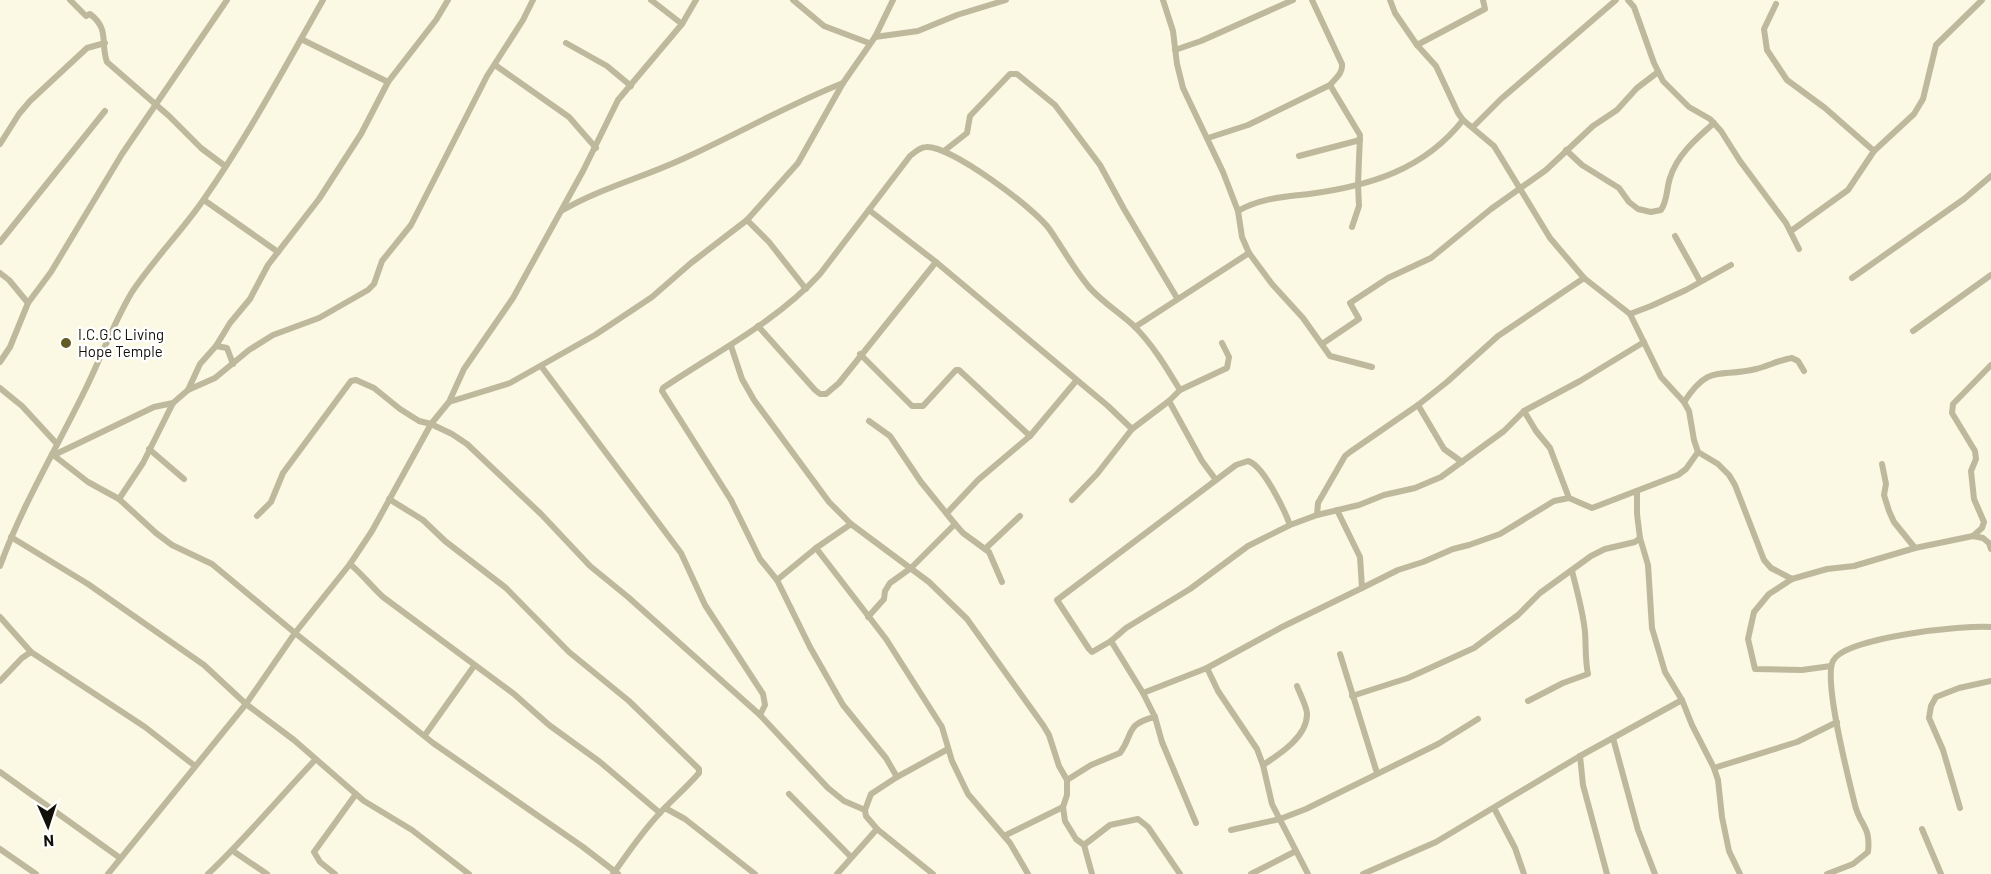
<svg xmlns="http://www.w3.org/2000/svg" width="1991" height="874" font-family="Barlow,sans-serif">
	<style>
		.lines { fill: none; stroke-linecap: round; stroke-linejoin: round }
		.street { stroke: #beb99c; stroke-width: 6 }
		.poi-dot { fill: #635a26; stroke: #fff; stroke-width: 2 }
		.labels { text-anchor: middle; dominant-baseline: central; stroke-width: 5; stroke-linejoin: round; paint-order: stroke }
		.poi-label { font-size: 15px; fill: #111009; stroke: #fff; text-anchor: start }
	</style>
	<rect width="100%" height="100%" fill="#fbf8e3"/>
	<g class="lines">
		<g class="street">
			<path d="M 70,0 L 86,16 L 90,14 C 110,29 100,43 107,62 L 169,116 L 201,148 L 225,166"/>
			<path d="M 651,0 L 682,24"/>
			<path d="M 793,0 L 824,26 L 869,43"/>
			<path d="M 1163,0 L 1173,31 L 1177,64 L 1183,88 L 1223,172 L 1238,211 L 1242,237 L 1249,253 L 1272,284 L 1303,318 L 1330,356 L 1372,367"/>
			<path d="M 1390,0 L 1395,13 L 1417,45 L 1436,66 L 1458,113 L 1463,120 L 1494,146 L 1550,238 L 1584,278 L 1630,314 L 1661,377 L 1684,402 L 1689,411 L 1694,440 L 1698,452 L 1718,464 L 1729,475 L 1735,485 L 1764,560 L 1771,568 L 1792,579"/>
			<path d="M 1628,0 L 1634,7 L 1654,63 L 1663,81 L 1689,107 L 1710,119 L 1721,131 L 1740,161 L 1786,223 L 1799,249"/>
			<path d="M 1776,4 L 1764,29 L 1767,50 L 1787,80 L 1825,108 L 1874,151"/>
			<path d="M 875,37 L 918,31 L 957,15 L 1006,0"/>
			<path d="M 301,39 L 388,82"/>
			<path d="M 566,43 L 607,66 L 631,86"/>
			<path d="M 1417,45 L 1481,11 L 1485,9 L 1483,0"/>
			<path d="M 1175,50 L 1201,41 L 1293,0"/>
			<path d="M 495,65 L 569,117 L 596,148"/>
			<path d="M 1330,85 L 1360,135 L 1358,185 L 1359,206 L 1352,227"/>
			<path d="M 1473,127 L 1501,99 L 1616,0"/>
			<path d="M 1208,138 L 1248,125 L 1330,85 C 1336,78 1343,73 1342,64 L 1312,0"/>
			<path d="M 0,144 L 19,114 L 30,101 L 87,48 L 105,43"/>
			<path d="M 1566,150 L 1582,165 L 1619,188 L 1629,202 L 1638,209 L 1651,212 L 1661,210 C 1668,199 1666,190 1670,178 C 1677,155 1696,139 1714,123"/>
			<path d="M 944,151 L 967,133 L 970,116 L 1010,74 L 1017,74 L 1055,105 L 1100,165 L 1124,209 L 1177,298"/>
			<path d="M 1299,156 L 1360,140"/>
			<path d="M 204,200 L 278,252"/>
			<path d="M 563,210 C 603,187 648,176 689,156 C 741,132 790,104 843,83"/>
			<path d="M 869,210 L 936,262"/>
			<path d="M 1238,211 C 1261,198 1284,197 1309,194 C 1369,186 1424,170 1463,120"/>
			<path d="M 747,220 L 769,242 L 806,289"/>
			<path d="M 1791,231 L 1848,190 L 1874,151 L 1914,114 L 1923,99 L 1936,45 L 1982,0"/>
			<path d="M 1675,236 L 1700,281"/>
			<path d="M 0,242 L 105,111"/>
			<path d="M 0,273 L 9,280 L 28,303"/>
			<path d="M 1852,278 L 1964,199 L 1991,176"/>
			<path d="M 1630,314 L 1651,306 L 1686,290 L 1731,265"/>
			<path d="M 758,326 L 815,390 L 820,394 L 826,394 L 839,383 L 936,262 L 1108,406 L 1132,429"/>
			<path d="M 1135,327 L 1249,253"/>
			<path d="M 1913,331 L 1991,275"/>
			<path d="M 1322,344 L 1359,319 L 1350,303 L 1388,278 L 1431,258 L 1491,209 L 1546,170 L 1593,126 L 1617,110 L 1637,88 L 1658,72"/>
			<path d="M 216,346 L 227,348 L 233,364"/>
			<path d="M 731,346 L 742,379 L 754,400 L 829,502 L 851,524 L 929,582 L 967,619 L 1043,725 L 1049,735 L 1059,766 L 1067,780 L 1067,795 L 1063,807 L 1065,821 L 1076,839 L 1084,845 L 1092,874"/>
			<path d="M 860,354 L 912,406 L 923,406 L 956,370 L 959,370 L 1030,436"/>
			<path d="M 0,362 L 10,347 L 28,303 L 51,272 L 122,154 L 227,0"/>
			<path d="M 541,366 L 681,553 L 705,605 L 763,694 L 765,705 L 760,715"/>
			<path d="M 0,388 L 22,406 L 57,444"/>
			<path d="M 188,390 L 215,378 L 249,350 L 273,335 L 319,318 L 368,290 L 374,284 L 382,261 L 411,225 L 487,76 L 523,20 L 533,0"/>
			<path d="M 1180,390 L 1227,368 L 1229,357 L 1222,343"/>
			<path d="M 449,402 L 510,383 L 595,335 L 652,297 L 691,263 L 747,220 L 798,163 L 843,83 L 875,37 L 893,0"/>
			<path d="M 1684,402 C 1710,363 1719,378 1756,369 C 1768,366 1779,360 1792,358 L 1798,361 L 1804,371"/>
			<path d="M 1418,405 L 1444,449 L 1462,462"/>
			<path d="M 1524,411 L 1536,431 L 1550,448 L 1569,498 L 1592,508 L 1678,475 L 1686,469 L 1698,452"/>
			<path d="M 149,449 L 184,479"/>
			<path d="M 52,454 L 88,482 L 119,499 L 156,533 L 172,545 L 212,564 L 295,633 L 433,743 L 583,847 L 618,874"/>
			<path d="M 54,455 L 154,407 L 173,403"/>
			<path d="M 1882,464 L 1886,484 L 1884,495 L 1889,511 L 1894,522 L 1915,548"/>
			<path d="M 1637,491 L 1637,514 L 1640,538 L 1648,565 L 1652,628 L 1665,672 L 1682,700 L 1692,725 L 1714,768 L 1718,780 L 1722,817 L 1729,851 L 1740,874"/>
			<path d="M 119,499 L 143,463 L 173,403 L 188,390 L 200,364 L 216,346 L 230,323 L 250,299 L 268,265 L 319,199 L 361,134 L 388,82 L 436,20 L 448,0"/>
			<path d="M 389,499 L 423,520 L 445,541 L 506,588 L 569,652 L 629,701 L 699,769 L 699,773 C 686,788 672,800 659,814 C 642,832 628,853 613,874"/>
			<path d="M 1072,500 L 1097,474 L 1132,429 L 1169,401"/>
			<path d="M 947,513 L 978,480 L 1030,436 L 1076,381"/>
			<path d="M 1317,515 L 1318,503 L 1345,456 L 1350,452 L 1418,405 L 1447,382 L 1498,336 L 1584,278"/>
			<path d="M 257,516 L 271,502 L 283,473 L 351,381 L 356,380 L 374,388 L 400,409 L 419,421 L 431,424 L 452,434 L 467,444 L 541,514 L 590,566 L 628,597 L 760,715 L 828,788 L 844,801 L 865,810"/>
			<path d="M 955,524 L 963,533 L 989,552 L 1002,582"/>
			<path d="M 1290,525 C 1284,509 1263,465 1248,461 L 1236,465 L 1057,600 L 1089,649 L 1092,652 L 1111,641 L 1126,628 L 1190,589 L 1248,546 L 1290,525 L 1317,515 L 1359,505 L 1384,495 L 1415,488 L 1441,477 L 1504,431 L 1524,411 L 1580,381 L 1644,342"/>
			<path d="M 1973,536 L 1982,528 L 1984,522 L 1974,499 L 1971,471 L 1976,459 L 1975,451 L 1952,413 L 1953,404 L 1991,365"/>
			<path d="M 11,537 L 88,584 L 204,665 L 246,704 L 294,740 L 364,801 L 412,830 L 469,874"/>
			<path d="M 816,548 L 886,639 L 942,727 L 952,761 L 968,794 L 1010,843 L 1028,874"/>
			<path d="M 985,549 L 1020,516"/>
			<path d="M 350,564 C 362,574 371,586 383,597 L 514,694 L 549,725 L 600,762 L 660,813"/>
			<path d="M 0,566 C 23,503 58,446 87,386 C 102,355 114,322 132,292 C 154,259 182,231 204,199 C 248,136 285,67 323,0"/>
			<path d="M 777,580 L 816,548 L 851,524"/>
			<path d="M 1362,588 L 1398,570 L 1423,562 L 1453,549 L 1469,545 L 1500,534 L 1554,501 L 1569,498"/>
			<path d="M 0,617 L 31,652 L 145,727 L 195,766"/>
			<path d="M 868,617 L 884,599 L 885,591 L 890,583 L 911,568 L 955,524 L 921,482 L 890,436 L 869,421"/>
			<path d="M 1111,641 L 1143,693"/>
			<path d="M 1340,654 L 1377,773"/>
			<path d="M 1831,666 L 1802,670 L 1755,669 L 1748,639 L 1754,612 L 1769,594 L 1792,579 L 1827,569 L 1854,566 L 1915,548 L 1973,536 L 1983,538 L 1989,543 L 1991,549"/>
			<path d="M 1207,668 L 1218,691 L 1257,749 L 1263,765 L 1272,804 L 1308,874"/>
			<path d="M 0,681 L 22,658 L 31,652"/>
			<path d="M 1352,696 L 1408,678 L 1474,648 L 1518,615 L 1540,593 L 1591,556 L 1605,549 L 1635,542 L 1640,538"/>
			<path d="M 1528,701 L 1563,683 L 1588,674 C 1585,660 1586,646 1585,632 C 1583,611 1577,591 1572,571"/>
			<path d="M 425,735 L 474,666"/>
			<path d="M 1613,738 L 1638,830 L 1655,874"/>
			<path d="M 1580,756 L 1583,785 L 1607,874"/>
			<path d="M 1263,765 C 1280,754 1308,736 1307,713 C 1306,705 1300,694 1297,686"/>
			<path d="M 1714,768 L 1797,742 L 1837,722"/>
			<path d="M 0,772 L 120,858"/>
			<path d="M 897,777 L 886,758 L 843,705 L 810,647 L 777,580 L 760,559 L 731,500 L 662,391 L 663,388 C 716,352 776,322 820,274 L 910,156 C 915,152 920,147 926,147 C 950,145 1036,209 1050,230 C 1063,249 1074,269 1089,287 C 1102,302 1120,313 1134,326 C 1153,345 1166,367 1180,390 L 1169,401 L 1202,461 L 1216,480"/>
			<path d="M 1067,780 L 1091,765 L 1120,753 C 1134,734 1125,724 1155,717"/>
			<path d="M 789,794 L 851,857"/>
			<path d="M 665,808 L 685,819 L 755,874"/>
			<path d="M 1494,808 L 1515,848 L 1524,874"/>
			<path d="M 1960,808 L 1943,750 L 1929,718 L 1931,706 L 1936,697 L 1959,688 L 1991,681"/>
			<path d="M 1196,823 L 1162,742 L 1155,717 L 1143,693 L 1207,668 L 1282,627 L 1362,588 L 1360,557 L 1337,510"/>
			<path d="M 1922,829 L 1941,874"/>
			<path d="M 1231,830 L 1280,819 L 1306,809 L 1438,744 L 1478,719"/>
			<path d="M 1004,836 L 1063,807"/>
			<path d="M 1084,845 L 1110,825 L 1138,819 L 1148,827 L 1180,874"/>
			<path d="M 0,849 L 36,874"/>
			<path d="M 233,851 L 267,874"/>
			<path d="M 108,874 L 246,704 L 295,633 L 350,564 L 372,531 L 431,424 L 449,402 L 464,369 L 513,298 L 583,171 L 618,100 L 682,24 L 696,0"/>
			<path d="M 208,874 C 246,838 279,798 315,760"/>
			<path d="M 335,874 L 320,862 L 314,852 L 356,794"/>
			<path d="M 837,874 L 877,829"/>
			<path d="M 933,874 L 877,829 L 866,816 L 865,810 L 871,794 L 897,777 L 948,749"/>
			<path d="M 1251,874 L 1296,851"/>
			<path d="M 1363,874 L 1436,842 L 1580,756 L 1682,700"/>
			<path d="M 1827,874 L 1853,864 L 1868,852 C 1871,826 1860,826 1855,805 C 1849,780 1823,681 1833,661 C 1845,637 1964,625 1991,627"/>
		</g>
	</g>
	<circle class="poi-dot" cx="66" cy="343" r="6"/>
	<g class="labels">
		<g class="poi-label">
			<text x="78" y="334">I.C.G.C Living<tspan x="78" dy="17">Hope Temple</tspan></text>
		</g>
	</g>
	<g transform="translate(48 826) rotate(177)" stroke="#ffffff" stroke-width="4.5" paint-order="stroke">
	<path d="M0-4.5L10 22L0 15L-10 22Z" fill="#111009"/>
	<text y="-9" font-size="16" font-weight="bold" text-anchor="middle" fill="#111009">N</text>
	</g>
</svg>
